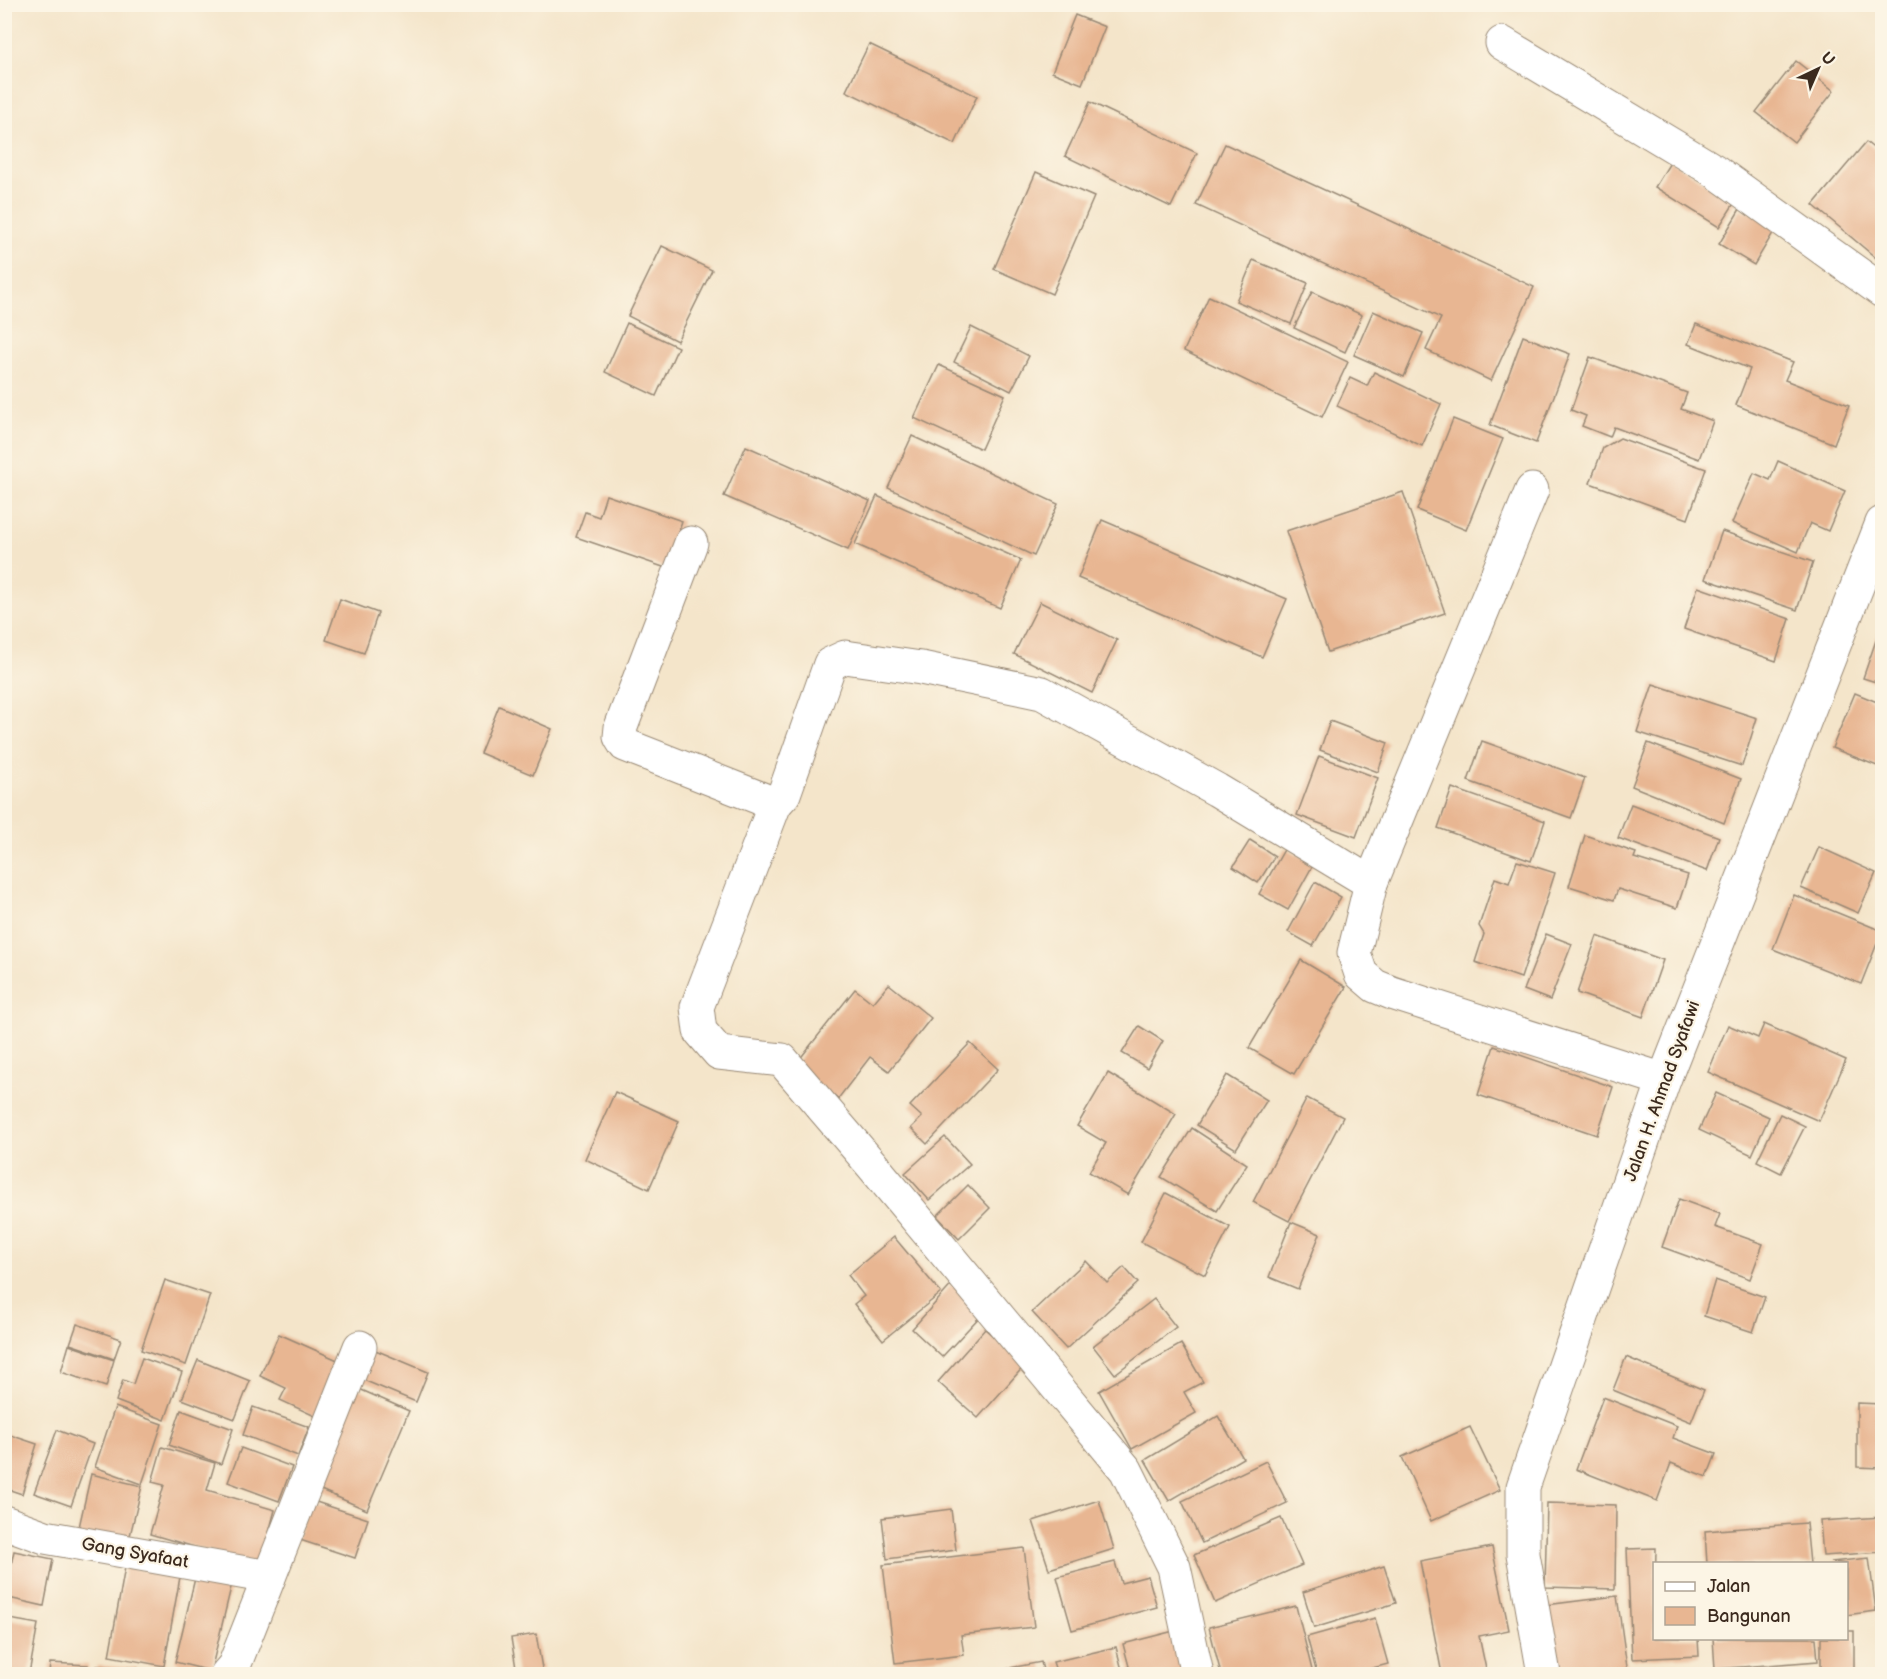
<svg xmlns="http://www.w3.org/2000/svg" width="1887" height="1679" font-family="'Balsamiq Sans',sans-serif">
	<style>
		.building { fill: #e8b692 }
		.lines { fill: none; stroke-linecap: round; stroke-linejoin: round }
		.street-casing { stroke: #988874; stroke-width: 35 }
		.street { stroke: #fff; stroke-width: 33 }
		.labels { text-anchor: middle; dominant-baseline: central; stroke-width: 4.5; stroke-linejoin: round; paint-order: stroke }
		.street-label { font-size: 18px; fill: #3b2a1e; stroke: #fcf5e5 }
	</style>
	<rect width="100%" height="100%" fill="#fcf5e5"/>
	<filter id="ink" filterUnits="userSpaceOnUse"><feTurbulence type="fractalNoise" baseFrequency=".0167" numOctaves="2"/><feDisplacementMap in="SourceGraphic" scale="12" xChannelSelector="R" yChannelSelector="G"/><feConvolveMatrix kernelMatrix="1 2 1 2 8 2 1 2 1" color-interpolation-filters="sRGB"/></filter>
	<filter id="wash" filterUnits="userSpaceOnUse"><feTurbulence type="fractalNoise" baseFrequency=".008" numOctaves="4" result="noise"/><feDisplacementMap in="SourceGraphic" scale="24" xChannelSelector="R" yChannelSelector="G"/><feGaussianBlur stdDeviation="1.35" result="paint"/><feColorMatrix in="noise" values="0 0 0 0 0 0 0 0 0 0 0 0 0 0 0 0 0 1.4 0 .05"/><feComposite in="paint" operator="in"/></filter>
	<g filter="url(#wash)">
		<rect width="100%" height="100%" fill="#f4e5ca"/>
		<g id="blocks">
			<g class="building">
				<path d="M 1075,15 L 1105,27 L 1082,84 L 1052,72 Z"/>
				<path d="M 869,44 L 977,96 L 955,144 L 846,91 Z"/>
				<path d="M 1796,61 L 1834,91 L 1794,142 L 1756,112 Z"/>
				<path d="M 1090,102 L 1197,153 L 1171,207 L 1065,156 Z"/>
				<path d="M 1866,142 L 1882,155 L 1882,263 L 1813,205 Z"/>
				<path d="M 1225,144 L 1534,287 L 1491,381 L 1426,350 L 1441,318 L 1196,205 Z"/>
				<path d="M 1671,161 L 1735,202 L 1719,227 L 1655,187 Z"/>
				<path d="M 1036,172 L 1094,197 L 1052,294 L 994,269 Z"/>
				<path d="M 1740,209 L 1779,223 L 1754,265 L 1719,244 Z"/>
				<path d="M 662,246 L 712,270 L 677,341 L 628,316 Z"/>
				<path d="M 1253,260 L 1308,283 L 1291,324 L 1236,301 Z"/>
				<path d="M 1312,292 L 1362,315 L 1345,352 L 1294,328 Z"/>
				<path d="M 1209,296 L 1348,362 L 1322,417 L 1184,351 Z"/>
				<path d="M 1373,311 L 1423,333 L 1404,377 L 1354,355 Z"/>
				<path d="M 627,323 L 678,347 L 656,396 L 605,372 Z"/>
				<path d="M 1696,324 L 1793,362 L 1785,380 L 1849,405 L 1834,444 L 1736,405 L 1750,369 L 1688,344 Z"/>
				<path d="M 971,327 L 1029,356 L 1011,391 L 954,362 Z"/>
				<path d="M 1523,336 L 1570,354 L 1536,443 L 1490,425 Z"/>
				<path d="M 1590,357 L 1687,393 L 1681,409 L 1713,421 L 1699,459 L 1614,427 L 1610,437 L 1582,426 L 1586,416 L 1571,410 Z"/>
				<path d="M 939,365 L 1005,395 L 981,449 L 914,418 Z"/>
				<path d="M 1374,372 L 1441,404 L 1422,446 L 1337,406 L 1350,378 L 1367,386 Z"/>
				<path d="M 1453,419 L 1503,439 L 1466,530 L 1417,510 Z"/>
				<path d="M 912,436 L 1058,504 L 1034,556 L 888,488 Z"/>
				<path d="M 1620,438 L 1706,469 L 1688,519 L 1590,483 L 1603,448 Z"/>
				<path d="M 746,446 L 870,501 L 848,550 L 724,496 Z"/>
				<path d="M 1778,461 L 1845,491 L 1828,531 L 1810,523 L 1798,552 L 1732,523 L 1754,473 L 1770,480 Z"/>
				<path d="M 1403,492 L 1445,613 L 1328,652 L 1286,531 Z"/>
				<path d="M 606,495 L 682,521 L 666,568 L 576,537 L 585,512 L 599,517 Z"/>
				<path d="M 877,496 L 1021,560 L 1000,608 L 855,544 Z"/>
				<path d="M 1102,520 L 1287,599 L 1262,657 L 1078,578 Z"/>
				<path d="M 1722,531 L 1813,562 L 1797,610 L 1705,579 Z"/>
				<path d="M 1698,587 L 1790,619 L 1776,661 L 1684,629 Z"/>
				<path d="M 340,599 L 378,613 L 364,653 L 326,640 Z"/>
				<path d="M 1040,602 L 1117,640 L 1092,693 L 1014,654 Z"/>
				<path d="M 1882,623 L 1882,684 L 1863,678 Z"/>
				<path d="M 1653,684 L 1757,718 L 1742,766 L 1637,732 Z"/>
				<path d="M 1855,693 L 1882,704 L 1882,768 L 1832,748 Z"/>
				<path d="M 499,706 L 552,729 L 533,775 L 480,753 Z"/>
				<path d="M 1330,721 L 1388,743 L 1378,772 L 1320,750 Z"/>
				<path d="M 1482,741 L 1585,778 L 1571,818 L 1468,781 Z"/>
				<path d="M 1648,743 L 1741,779 L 1724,823 L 1632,786 Z"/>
				<path d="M 1319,756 L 1378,778 L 1356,837 L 1297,815 Z"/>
				<path d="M 1452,788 L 1545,821 L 1531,861 L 1438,828 Z"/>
				<path d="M 1631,804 L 1719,837 L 1707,871 L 1618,838 Z"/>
				<path d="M 1585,835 L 1636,853 L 1634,858 L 1688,875 L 1677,908 L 1618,889 L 1614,900 L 1569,886 Z"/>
				<path d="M 1250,840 L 1275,856 L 1258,883 L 1233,867 Z"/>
				<path d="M 1819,847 L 1876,873 L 1858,913 L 1801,888 Z"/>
				<path d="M 1285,848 L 1314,863 L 1288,910 L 1259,894 Z"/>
				<path d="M 1517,861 L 1555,873 L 1521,978 L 1475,962 L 1484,934 L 1479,926 L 1495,878 L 1509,883 Z"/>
				<path d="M 1315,882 L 1341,897 L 1313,946 L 1288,932 Z"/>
				<path d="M 1794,895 L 1882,931 L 1861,984 L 1773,949 Z"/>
				<path d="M 1546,934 L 1572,944 L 1550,1000 L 1524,990 Z"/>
				<path d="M 1597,936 L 1663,960 L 1643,1017 L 1577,993 Z"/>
				<path d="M 1301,960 L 1346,987 L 1294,1074 L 1249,1048 Z"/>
				<path d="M 889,984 L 931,1018 L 889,1071 L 870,1057 L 834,1104 L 791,1070 L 855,989 L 873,1003 Z"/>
				<path d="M 1764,1024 L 1846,1060 L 1819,1121 L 1708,1072 L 1728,1025 L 1758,1038 Z"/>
				<path d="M 1139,1026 L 1163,1041 L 1147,1068 L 1122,1053 Z"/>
				<path d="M 970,1043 L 998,1069 L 927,1144 L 911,1128 L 922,1117 L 910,1106 Z"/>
				<path d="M 1494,1046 L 1613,1087 L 1597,1135 L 1478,1095 Z"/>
				<path d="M 1108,1073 L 1176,1114 L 1128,1195 L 1089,1172 L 1106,1143 L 1077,1126 Z"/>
				<path d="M 1227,1075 L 1267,1100 L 1236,1149 L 1197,1125 Z"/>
				<path d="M 615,1092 L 679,1121 L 649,1189 L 585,1159 Z"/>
				<path d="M 1716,1093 L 1769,1117 L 1752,1155 L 1699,1130 Z"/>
				<path d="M 1307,1098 L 1343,1117 L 1289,1221 L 1253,1202 Z"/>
				<path d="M 1780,1114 L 1805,1126 L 1781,1173 L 1757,1161 Z"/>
				<path d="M 1192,1128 L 1247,1164 L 1217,1211 L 1161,1177 Z"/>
				<path d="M 945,1137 L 970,1164 L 929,1200 L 905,1173 Z"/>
				<path d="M 968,1185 L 990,1208 L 959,1239 L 937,1216 Z"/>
				<path d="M 1166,1193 L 1230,1227 L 1205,1275 L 1141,1242 Z"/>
				<path d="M 1679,1199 L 1720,1214 L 1715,1227 L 1763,1244 L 1750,1279 L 1662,1247 Z"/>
				<path d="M 1291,1222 L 1320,1234 L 1298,1289 L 1269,1277 Z"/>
				<path d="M 894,1237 L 941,1293 L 883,1340 L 854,1304 L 864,1296 L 848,1275 Z"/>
				<path d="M 1086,1261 L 1107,1283 L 1124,1267 L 1138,1283 L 1066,1349 L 1032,1312 Z"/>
				<path d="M 165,1280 L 210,1295 L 186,1365 L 141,1350 Z"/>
				<path d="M 1715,1280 L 1765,1297 L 1753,1332 L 1704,1316 Z"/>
				<path d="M 954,1282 L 985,1311 L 942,1357 L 912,1329 Z"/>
				<path d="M 1154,1299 L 1176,1327 L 1115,1374 L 1093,1346 Z"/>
				<path d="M 77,1324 L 121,1339 L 114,1359 L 70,1344 Z"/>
				<path d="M 985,1329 L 1025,1365 L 978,1418 L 938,1382 Z"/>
				<path d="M 279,1334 L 342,1362 L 317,1417 L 280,1400 L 286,1388 L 260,1376 Z"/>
				<path d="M 1181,1344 L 1203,1382 L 1184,1392 L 1196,1413 L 1132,1449 L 1099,1391 Z"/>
				<path d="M 69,1345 L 114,1360 L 106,1387 L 61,1372 Z"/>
				<path d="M 373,1349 L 428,1372 L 416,1402 L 361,1379 Z"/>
				<path d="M 1626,1357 L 1704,1390 L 1691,1422 L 1613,1390 Z"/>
				<path d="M 142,1358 L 182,1372 L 165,1420 L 116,1401 L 123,1380 L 133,1384 Z"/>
				<path d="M 198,1360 L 250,1381 L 235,1419 L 182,1399 Z"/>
				<path d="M 357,1388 L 409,1411 L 367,1510 L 314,1487 Z"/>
				<path d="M 1603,1397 L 1677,1426 L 1673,1438 L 1716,1454 L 1707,1477 L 1671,1463 L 1657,1501 L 1576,1469 Z"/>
				<path d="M 1857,1403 L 1882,1404 L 1882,1468 L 1857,1467 Z"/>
				<path d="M 115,1407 L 162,1424 L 142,1484 L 95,1467 Z"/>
				<path d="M 253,1407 L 309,1427 L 298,1456 L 243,1435 Z"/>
				<path d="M 181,1410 L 233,1429 L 221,1464 L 169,1445 Z"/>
				<path d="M 1218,1416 L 1243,1458 L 1169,1501 L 1145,1460 Z"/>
				<path d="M 1470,1427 L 1500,1490 L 1431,1521 L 1402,1457 Z"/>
				<path d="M 57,1430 L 93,1444 L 71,1506 L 34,1493 Z"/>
				<path d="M 4,1433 L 37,1444 L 22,1494 L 4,1488 Z"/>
				<path d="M 162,1447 L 215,1463 L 207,1490 L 275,1510 L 260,1566 L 150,1534 L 164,1485 L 152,1482 Z"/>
				<path d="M 241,1448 L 292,1467 L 279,1501 L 228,1482 Z"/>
				<path d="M 1266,1461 L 1287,1503 L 1202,1543 L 1182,1501 Z"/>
				<path d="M 91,1474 L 142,1486 L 127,1548 L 77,1536 Z"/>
				<path d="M 310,1500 L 368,1519 L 355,1558 L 297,1539 Z"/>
				<path d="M 1099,1500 L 1114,1549 L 1049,1569 L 1033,1521 Z"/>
				<path d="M 1547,1503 L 1616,1505 L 1615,1589 L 1545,1587 Z"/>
				<path d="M 951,1509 L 956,1550 L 887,1559 L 882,1518 Z"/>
				<path d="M 1882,1517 L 1882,1552 L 1823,1556 L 1820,1521 Z"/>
				<path d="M 1281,1518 L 1302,1565 L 1215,1603 L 1194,1555 Z"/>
				<path d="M 1806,1523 L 1810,1564 L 1707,1564 L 1705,1531 Z"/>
				<path d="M 1492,1547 L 1509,1630 L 1479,1636 L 1487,1674 L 1442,1674 L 1420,1561 Z"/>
				<path d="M 1024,1548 L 1034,1627 L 961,1635 L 964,1655 L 895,1663 L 883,1565 Z"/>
				<path d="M 1656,1548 L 1654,1638 L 1698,1638 L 1699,1656 L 1632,1659 L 1627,1549 Z"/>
				<path d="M 14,1551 L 53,1559 L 44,1606 L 4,1597 Z"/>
				<path d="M 1869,1558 L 1876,1611 L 1846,1615 L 1846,1564 L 1831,1562 Z"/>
				<path d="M 1115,1562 L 1121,1583 L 1148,1576 L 1157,1607 L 1072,1630 L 1057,1577 Z"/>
				<path d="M 1384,1566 L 1396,1603 L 1314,1628 L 1303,1592 Z"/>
				<path d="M 125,1567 L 180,1577 L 164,1666 L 109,1656 Z"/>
				<path d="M 196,1574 L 232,1583 L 211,1671 L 175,1662 Z"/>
				<path d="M 1617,1596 L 1628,1674 L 1556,1674 L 1546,1605 Z"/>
				<path d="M 1296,1606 L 1313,1674 L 1221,1674 L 1209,1627 Z"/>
				<path d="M 4,1618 L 38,1624 L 29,1674 L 4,1674 Z"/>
				<path d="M 1375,1618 L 1388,1664 L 1350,1674 L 1317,1674 L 1307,1637 Z"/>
				<path d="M 1174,1631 L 1186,1674 L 1131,1674 L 1123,1644 Z"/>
				<path d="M 1846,1631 L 1854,1631 L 1854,1674 L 1821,1674 L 1821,1638 L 1846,1638 Z"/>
				<path d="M 536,1634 L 543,1674 L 517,1674 L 511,1638 Z"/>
				<path d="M 1713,1638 L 1816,1638 L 1818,1661 L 1715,1669 Z"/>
				<path d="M 1116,1647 L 1123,1674 L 1057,1674 L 1053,1662 Z"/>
				<path d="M 1041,1662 L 1044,1674 L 984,1674 L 984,1673 Z"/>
				<path d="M 50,1663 L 88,1665 L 88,1674 L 49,1674 Z"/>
				<path d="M 97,1666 L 137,1668 L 137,1674 L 97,1674 Z"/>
			</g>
		</g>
	</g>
	<g filter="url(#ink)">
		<use href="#blocks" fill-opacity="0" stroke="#988874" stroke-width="1.5"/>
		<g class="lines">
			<g class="street-casing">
				<g id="street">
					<path d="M 1502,43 L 1715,171 L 1882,291"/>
					<path d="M 1532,490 L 1371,883 L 1354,953 L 1361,974 L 1375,986 L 1392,993 L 1664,1080"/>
					<path d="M 691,543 L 621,727 L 620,737 L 625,745 L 775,804 L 784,794 L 830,664 L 845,657 L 921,668 L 1042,693 L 1217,790 L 1371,883"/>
					<path d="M 775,804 L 697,1007 L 700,1031 L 719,1053 L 782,1060 L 872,1165 L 1126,1470 L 1174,1567 L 1197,1674"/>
					<path d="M 4,1522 L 45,1537 L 269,1577"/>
					<path d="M 227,1674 L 234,1666 L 360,1347"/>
					<path d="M 1544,1674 L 1523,1554 L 1523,1487 L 1664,1080 L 1882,523"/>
				</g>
			</g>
			<use href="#street" class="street"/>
		</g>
	</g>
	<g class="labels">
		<g class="street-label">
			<text transform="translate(1662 1091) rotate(-70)">Jalan H. Ahmad Syafawi</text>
			<text transform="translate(135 1553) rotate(10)">Gang Syafaat</text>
		</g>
	</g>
	<rect width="1887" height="1679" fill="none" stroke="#fcf5e5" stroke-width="24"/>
	<rect x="1653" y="1562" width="195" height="78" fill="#fcf5e5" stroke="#afa495" stroke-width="1.5"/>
	<rect x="1665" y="1582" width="30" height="9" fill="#ffffff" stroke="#afa495" stroke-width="1.5"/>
	<text x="1707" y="1592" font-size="18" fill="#3b2a1e">Jalan</text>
	<rect x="1665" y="1607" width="30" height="18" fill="#e8b692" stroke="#afa495" stroke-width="1.5"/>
	<text x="1707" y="1622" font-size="18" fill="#3b2a1e">Bangunan</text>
	<g transform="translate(1818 69) rotate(44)" stroke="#fcf5e5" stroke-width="4.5" paint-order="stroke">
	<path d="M0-4.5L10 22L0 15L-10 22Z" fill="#3b2a1e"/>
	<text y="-9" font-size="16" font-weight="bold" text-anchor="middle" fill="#3b2a1e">U</text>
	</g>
</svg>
